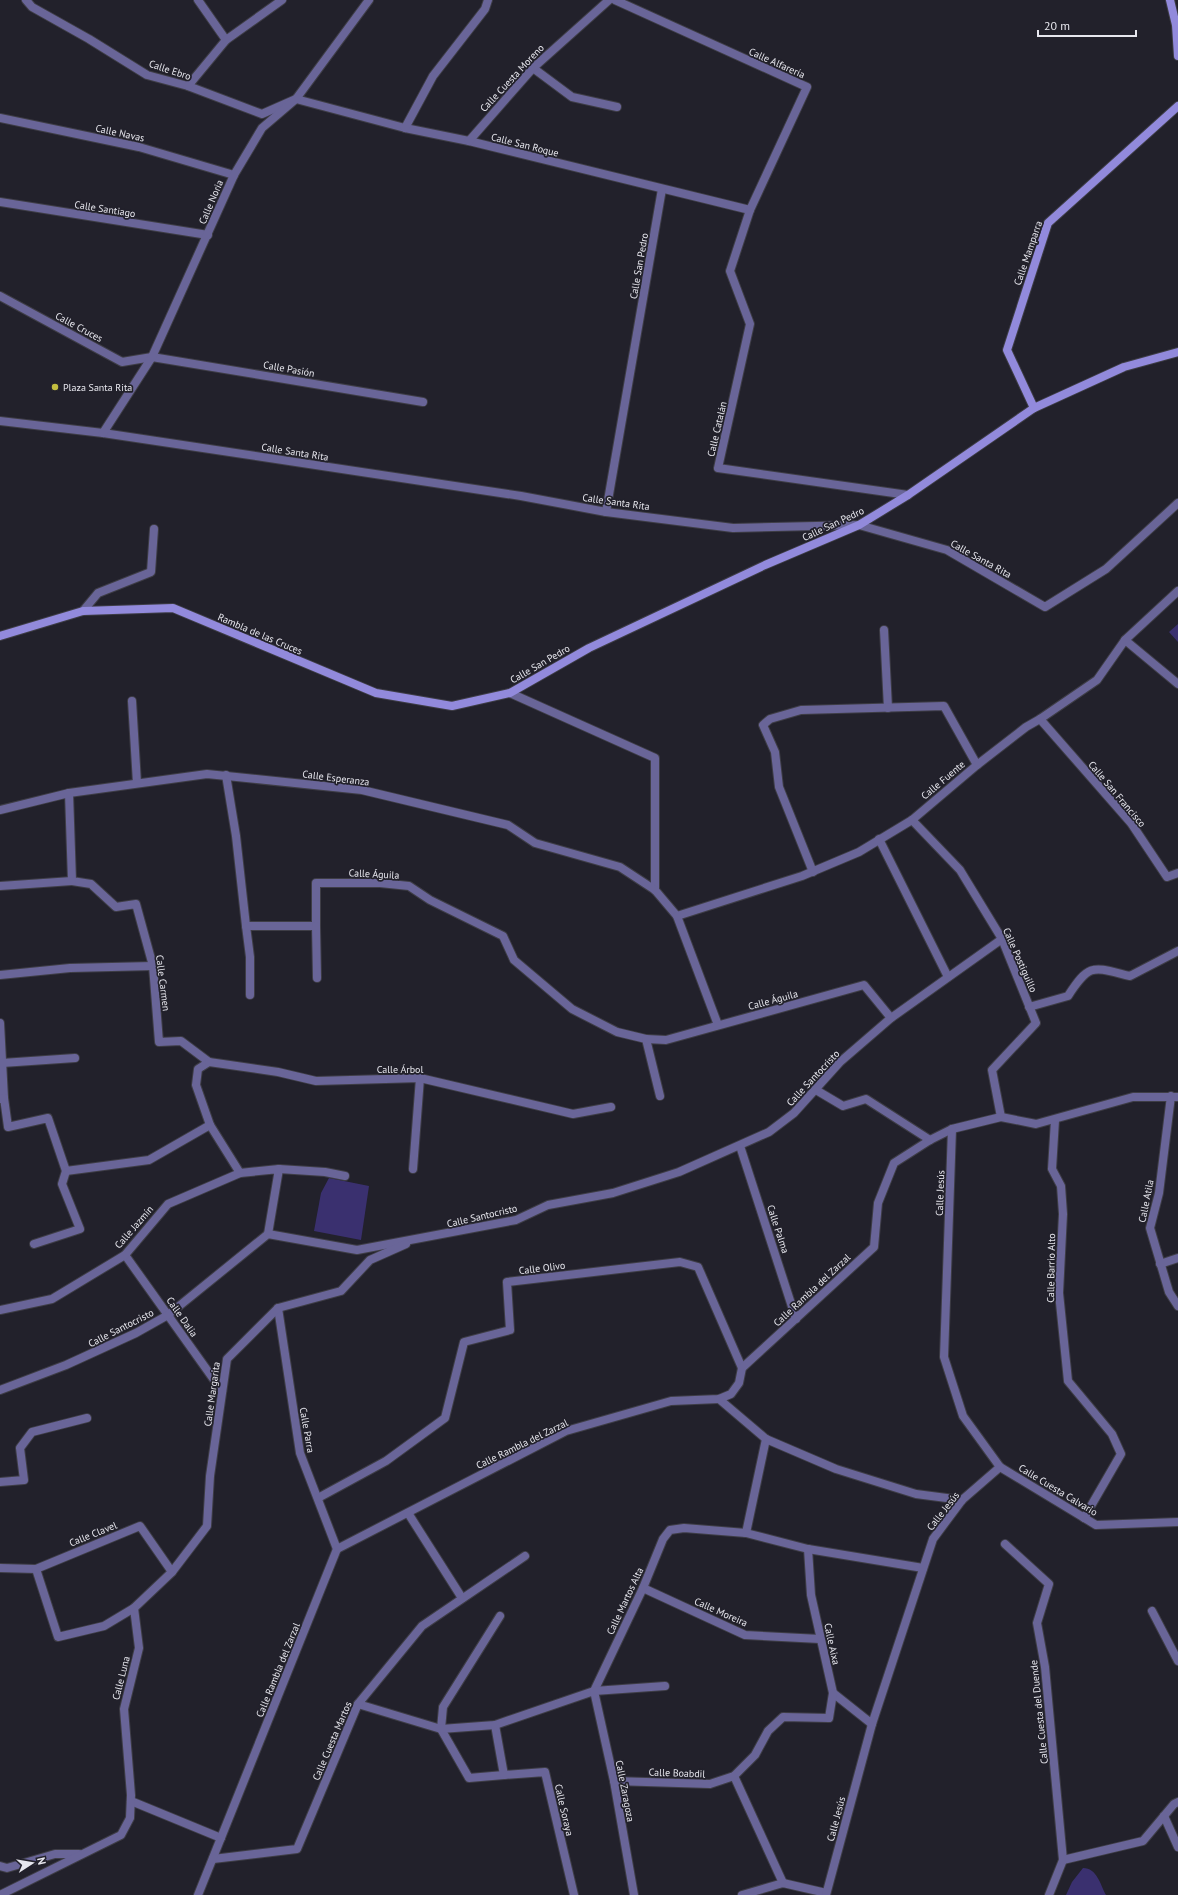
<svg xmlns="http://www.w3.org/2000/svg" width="1178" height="1895" font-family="'PT Sans',sans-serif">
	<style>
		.green { fill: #3a306f }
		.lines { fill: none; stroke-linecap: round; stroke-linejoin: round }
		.lane-casing { stroke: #3e3d46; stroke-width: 10 }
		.street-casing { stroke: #3e3d46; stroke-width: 10 }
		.secondary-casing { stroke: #3e3d46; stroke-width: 10 }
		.lane { stroke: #696598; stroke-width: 8 }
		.street { stroke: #696598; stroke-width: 8 }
		.secondary { stroke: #928adc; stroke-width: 8 }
		.poi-dot { fill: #c2bd3f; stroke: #22212b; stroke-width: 1.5 }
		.labels { text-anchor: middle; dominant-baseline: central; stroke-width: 3.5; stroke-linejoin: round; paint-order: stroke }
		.street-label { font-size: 10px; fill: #e7e7ee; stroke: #22212b }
		.poi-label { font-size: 10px; fill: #e7e7ee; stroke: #22212b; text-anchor: start }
	</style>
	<rect width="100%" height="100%" fill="#22212b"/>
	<g class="green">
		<path d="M 1178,624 L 1178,642 L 1169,632 Z"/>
		<path d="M 329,1178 L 369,1186 L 361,1240 L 314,1231 L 321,1193 Z"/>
		<path d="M 1083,1868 C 1097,1868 1100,1884 1106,1895 L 1066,1895 L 1072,1882 Z"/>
	</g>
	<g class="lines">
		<g class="lane-casing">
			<g id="lane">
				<path d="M 83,611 L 98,593 L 151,572 L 154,529"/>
				<path d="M 0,1482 L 24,1480 L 20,1448 L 32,1432 L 87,1418"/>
			</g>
		</g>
		<g class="street-casing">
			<g id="street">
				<path d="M 26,0 L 32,7 L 89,39 L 147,75 L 188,86 L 262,114 L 296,99 L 405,128 L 469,141 L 750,210"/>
				<path d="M 198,0 L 226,40"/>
				<path d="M 615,0 L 807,87 L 750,210 L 730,271 L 750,324 L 718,468 L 908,495"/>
				<path d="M 533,68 L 572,97 L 617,107"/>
				<path d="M 188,86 L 226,40 L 282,0"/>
				<path d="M 0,118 L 139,147 L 234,175"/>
				<path d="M 405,128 L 433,76 L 485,9 L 488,0"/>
				<path d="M 469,141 L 533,68 L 609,0"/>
				<path d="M 0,202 L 208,235"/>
				<path d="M 0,296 L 122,362 L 152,357 L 423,402"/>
				<path d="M 0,421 L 103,433 L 521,496 L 606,512 L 733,528 L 859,525 L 947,550 L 1045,607 L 1106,569 L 1178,503"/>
				<path d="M 103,433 L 152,357 L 234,175 L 262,128 L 296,99 L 369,0"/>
				<path d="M 606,512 L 662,189"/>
				<path d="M 884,630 L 888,708"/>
				<path d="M 1125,640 L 1178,684"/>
				<path d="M 510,693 L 655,758 L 655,890"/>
				<path d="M 132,701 L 137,783"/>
				<path d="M 1040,719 L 1131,823 L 1167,877 L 1178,873"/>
				<path d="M 226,775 L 236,836 L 246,926 L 316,926 L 316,883 L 380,883 L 409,886 L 430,900 L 503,936 L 514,960 L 572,1009 L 617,1032 L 646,1039 L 660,1096"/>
				<path d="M 69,793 L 72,881 L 91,884 L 116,907 L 136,904 L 153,966 L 159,1042 L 181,1041 L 209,1062 L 198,1069 L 196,1085 L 210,1125 L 240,1173"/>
				<path d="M 0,810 L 69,793 L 207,774 L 362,790 L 508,825 L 535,843 L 620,867 L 655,890 L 677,916 L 718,1025"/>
				<path d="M 912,820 L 960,870 L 1002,939 L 1036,1023 L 992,1070 L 1001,1117"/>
				<path d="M 879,839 L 948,977"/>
				<path d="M 813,872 L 779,787 L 775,752 L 763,725 L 770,719 L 801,710 L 944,706 L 977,765"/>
				<path d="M 0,886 L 72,881"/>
				<path d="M 677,916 L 802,876 L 859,852 L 912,820 L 977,765 L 1026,727 L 1040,719 L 1097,680 L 1125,640 L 1178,591"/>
				<path d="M 246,926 L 250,957 L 250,995"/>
				<path d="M 316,926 L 317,978"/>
				<path d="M 0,975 L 70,968 L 153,966"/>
				<path d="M 1029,1007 L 1068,996 C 1090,962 1093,967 1130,976 L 1178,951"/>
				<path d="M 0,1023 L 4,1098"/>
				<path d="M 646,1039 L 666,1040 L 864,985 L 891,1018"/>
				<path d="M 209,1062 L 278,1072 L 316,1081 L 420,1078 L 573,1114 L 611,1107"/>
				<path d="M 2,1063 L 75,1058"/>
				<path d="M 816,1090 L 843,1106 L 866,1099 L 930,1140"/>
				<path d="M 1171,1096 L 1159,1193 L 1150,1228 L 1169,1292 L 1178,1306"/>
				<path d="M 0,1099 L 4,1098 L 8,1127 L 48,1118 L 66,1171 L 149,1160 L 210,1125"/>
				<path d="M 1055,1120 L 1052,1169 L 1061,1186 L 1063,1214 L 1059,1293 L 1068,1381 L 1112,1434 L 1121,1454 L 1084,1518"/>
				<path d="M 740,1146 L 796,1319"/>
				<path d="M 279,1169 L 325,1172 L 345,1176"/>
				<path d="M 413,1169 L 420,1078"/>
				<path d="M 34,1244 L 80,1229 L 62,1184 L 66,1171"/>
				<path d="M 125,1255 L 222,1391"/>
				<path d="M 1160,1264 L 1178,1258"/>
				<path d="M 278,1308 L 300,1453 L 337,1549"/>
				<path d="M 0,1310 L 52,1299 L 125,1255 L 168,1204 L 240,1173 L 279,1169 L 268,1234"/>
				<path d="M 0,1390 L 66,1365 L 136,1333 L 168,1315 L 268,1234 L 357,1250 L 516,1220 L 548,1205 L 613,1193 L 679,1172 L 769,1132 L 794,1113 L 840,1062 L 891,1018 L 1002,939"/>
				<path d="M 719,1399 L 766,1439 L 836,1469 L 916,1494 L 962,1500"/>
				<path d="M 1000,1467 L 1096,1525 L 1178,1522"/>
				<path d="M 318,1498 L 386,1461 L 445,1418 L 464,1342 L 510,1330 L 507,1282 L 680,1262 L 698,1267 L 742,1368"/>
				<path d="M 408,1513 L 462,1598"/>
				<path d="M 746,1533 L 766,1439"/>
				<path d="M 1005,1544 L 1049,1584 L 1037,1623 L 1045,1667 L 1063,1860 L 1049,1895"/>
				<path d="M 808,1549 L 811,1595 L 833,1693 L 872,1724"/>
				<path d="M 0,1568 L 36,1569 L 140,1526 L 172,1572"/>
				<path d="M 36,1569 L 58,1637 L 104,1626 L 134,1608 L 172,1572 L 207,1526 L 210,1476 L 227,1359 L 278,1308 L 341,1291 L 370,1260 L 406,1244"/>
				<path d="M 643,1588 L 745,1635 L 820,1639"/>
				<path d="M 1152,1611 L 1178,1661"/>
				<path d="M 500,1616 L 443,1707 L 441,1729 L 469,1778 L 504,1775"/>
				<path d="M 358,1704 L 441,1729 L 495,1725 L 594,1691 L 643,1588 L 663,1539 L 670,1530 L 684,1528 L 746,1533 L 808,1549 L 923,1568"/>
				<path d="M 495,1725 L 504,1775 L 545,1772 L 574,1895"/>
				<path d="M 734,1776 L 783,1883"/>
				<path d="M 614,1781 L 710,1784 L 734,1776 L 755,1755 L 768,1731 L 783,1717 L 829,1718 L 833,1693"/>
				<path d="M 131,1801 L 221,1838"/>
				<path d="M 1164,1816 L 1178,1847"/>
				<path d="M 213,1859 L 297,1849 L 358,1704 L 422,1626 L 525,1556"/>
				<path d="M 1063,1860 L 1143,1841 L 1174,1804 L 1178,1802"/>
				<path d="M 0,1866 L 7,1868 L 55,1854 L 79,1854"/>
				<path d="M 0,1895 L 121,1835 L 130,1818 L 131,1795 L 124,1709 L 139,1648 L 134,1608"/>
				<path d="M 198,1895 L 337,1549 L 566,1431 L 671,1401 L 719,1399 L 731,1394 L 739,1383 L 742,1368 L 874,1247 L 878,1203 L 894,1163 L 930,1140 L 952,1129 L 1001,1117 L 1036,1124 L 1133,1097 L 1178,1097"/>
				<path d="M 634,1895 L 614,1781 L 594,1691 L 665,1686"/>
				<path d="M 742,1895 L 783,1883 L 826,1893"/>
				<path d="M 826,1895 L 872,1724 L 933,1539 L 962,1500 L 1000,1467 L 963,1416 L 944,1357 L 952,1129"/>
			</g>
		</g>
		<g class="secondary-casing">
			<g id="secondary">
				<path d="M 1170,0 L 1176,25 L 1178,56"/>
				<path d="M 1034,408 L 1007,350 L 1048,223 L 1178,106"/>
				<path d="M 0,636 L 83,611 L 173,608 L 376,693 L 452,706 L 510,693 L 589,648 L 765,565 L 859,525 L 908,495 L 1034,408 L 1124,367 L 1178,352"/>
			</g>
		</g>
		<use href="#lane" class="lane"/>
		<use href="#street" class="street"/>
		<use href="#secondary" class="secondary"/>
	</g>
	<circle class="poi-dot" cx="55" cy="387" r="4"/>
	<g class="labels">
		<g class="street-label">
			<text transform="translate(777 63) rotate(24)">Calle Alfarería</text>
			<text transform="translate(170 70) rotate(18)">Calle Ebro</text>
			<text transform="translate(512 78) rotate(-47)">Calle Cuesta Moreno</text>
			<text transform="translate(120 133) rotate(12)">Calle Navas</text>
			<text transform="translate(525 145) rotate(14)">Calle San Roque</text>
			<text transform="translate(211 202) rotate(-67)">Calle Noria</text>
			<text transform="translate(105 209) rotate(9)">Calle Santiago</text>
			<text transform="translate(1028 253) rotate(-71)">Calle Mamparra</text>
			<text transform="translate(639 266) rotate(-80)">Calle San Pedro</text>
			<text transform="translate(79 327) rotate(28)">Calle Cruces</text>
			<text transform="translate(289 369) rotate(10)">Calle Pasión</text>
			<text transform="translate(717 429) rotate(-77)">Calle Catalán</text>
			<text transform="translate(295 452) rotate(9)">Calle Santa Rita</text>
			<text transform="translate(616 502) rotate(8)">Calle Santa Rita</text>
			<text transform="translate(833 524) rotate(-25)">Calle San Pedro</text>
			<text transform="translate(981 559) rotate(29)">Calle Santa Rita</text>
			<text transform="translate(260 634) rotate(23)">Rambla de las Cruces</text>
			<text transform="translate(540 664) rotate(-30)">Calle San Pedro</text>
			<text transform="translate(336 778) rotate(7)">Calle Esperanza</text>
			<text transform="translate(943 780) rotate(-40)">Calle Fuente</text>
			<text transform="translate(1117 794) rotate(50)">Calle San Francisco</text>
			<text transform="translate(374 874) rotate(3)">Calle Águila</text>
			<text transform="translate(1020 960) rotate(66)">Calle Postiguillo</text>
			<text transform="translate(163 983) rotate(83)">Calle Carmen</text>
			<text transform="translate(773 1000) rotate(-15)">Calle Águila</text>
			<text x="400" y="1069">Calle Árbol</text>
			<text transform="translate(813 1078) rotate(-47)">Calle Santocristo</text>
			<text transform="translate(940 1193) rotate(-88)">Calle Jesús</text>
			<text transform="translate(1146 1201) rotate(-79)">Calle Atila</text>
			<text transform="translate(482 1216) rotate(-13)">Calle Santocristo</text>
			<text transform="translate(134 1227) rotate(-49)">Calle Jazmín</text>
			<text transform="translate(778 1229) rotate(72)">Calle Palma</text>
			<text transform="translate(542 1268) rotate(-7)">Calle Olivo</text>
			<text transform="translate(1051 1268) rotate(-89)">Calle Barrio Alto</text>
			<text transform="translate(812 1290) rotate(-43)">Calle Rambla del Zarzal</text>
			<text transform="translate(182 1317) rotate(55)">Calle Dalia</text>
			<text transform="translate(121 1328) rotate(-27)">Calle Santocristo</text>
			<text transform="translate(212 1394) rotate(-82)">Calle Margarita</text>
			<text transform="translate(307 1430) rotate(80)">Calle Parra</text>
			<text transform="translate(522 1444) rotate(-26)">Calle Rambla del Zarzal</text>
			<text transform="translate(1058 1490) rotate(31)">Calle Cuesta Calvario</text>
			<text transform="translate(943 1511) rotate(-52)">Calle Jesús</text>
			<text transform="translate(93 1534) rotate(-22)">Calle Clavel</text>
			<text transform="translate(625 1601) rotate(-65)">Calle Martos Alta</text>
			<text transform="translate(721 1612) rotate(24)">Calle Moreira</text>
			<text transform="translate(832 1644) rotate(78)">Calle Aixa</text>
			<text transform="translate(278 1670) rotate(-68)">Calle Rambla del Zarzal</text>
			<text transform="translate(121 1678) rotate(-76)">Calle Luna</text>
			<text transform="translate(1039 1712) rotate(-96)">Calle Cuesta del Duende</text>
			<text transform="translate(332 1741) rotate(-67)">Calle Cuesta Martos</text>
			<text transform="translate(677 1773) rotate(2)">Calle Boabdil</text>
			<text transform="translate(625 1791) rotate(79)">Calle Zaragoza</text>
			<text transform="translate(564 1810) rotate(77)">Calle Soraya</text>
			<text transform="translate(836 1819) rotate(-75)">Calle Jesús</text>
		</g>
		<g class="poi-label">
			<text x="63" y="387">Plaza Santa Rita</text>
		</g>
	</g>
	<g transform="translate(32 1863) rotate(78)" stroke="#22212b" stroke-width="3" paint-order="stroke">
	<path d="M0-3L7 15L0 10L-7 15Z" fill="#e7e7ee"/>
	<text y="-6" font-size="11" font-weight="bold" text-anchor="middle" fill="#e7e7ee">N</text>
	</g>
	<path d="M1038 30v6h98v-6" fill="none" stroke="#e7e7ee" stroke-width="2"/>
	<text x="1044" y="30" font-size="12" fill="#e7e7ee" stroke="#22212b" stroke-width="3" paint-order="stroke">20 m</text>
</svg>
